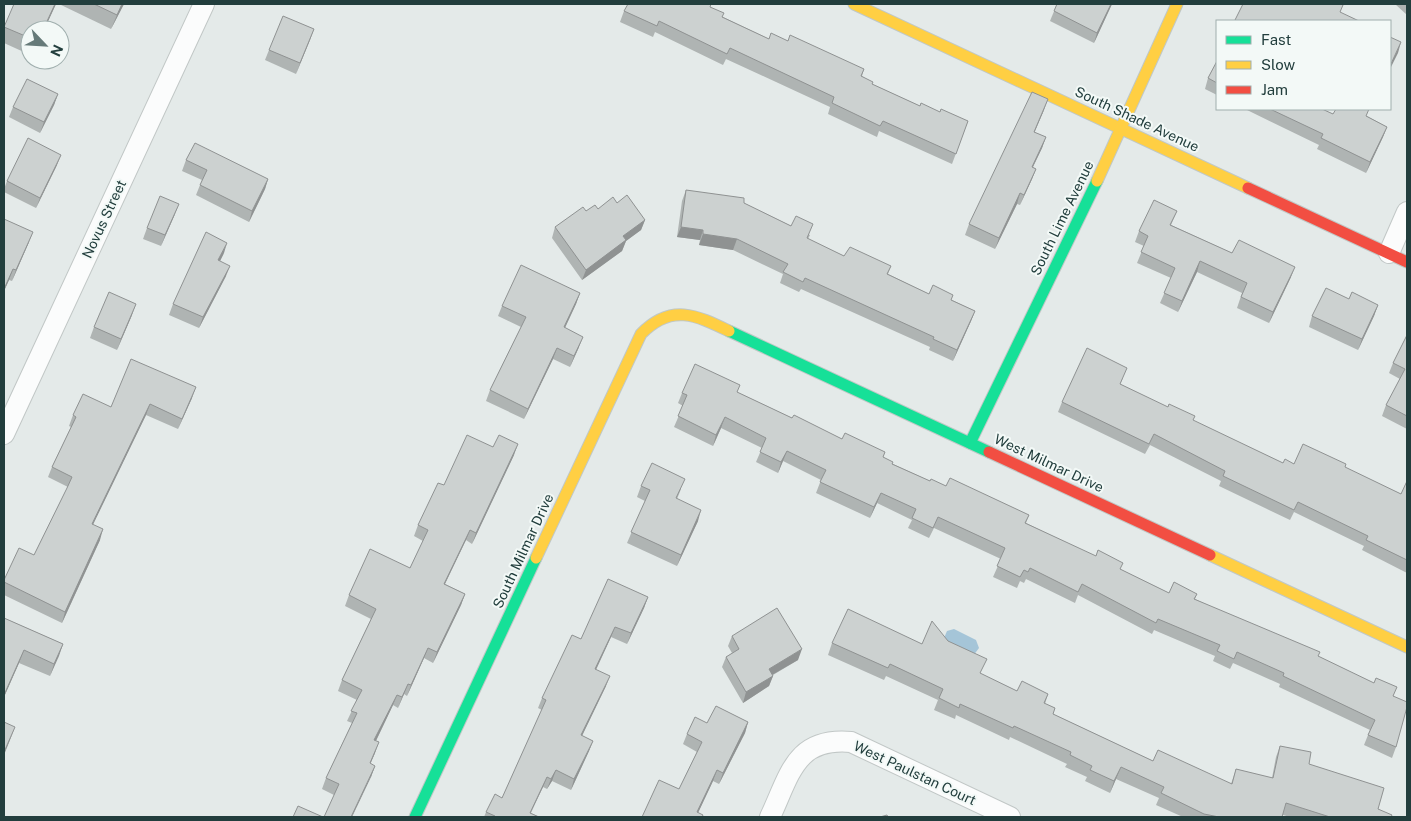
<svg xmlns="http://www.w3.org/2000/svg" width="1411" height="821" font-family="'Public Sans',sans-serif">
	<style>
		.water { fill: #a5c5d8 }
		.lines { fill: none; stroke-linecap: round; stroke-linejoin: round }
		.street-casing { stroke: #c1c7c6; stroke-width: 22 }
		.fast-casing { stroke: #c0c8c6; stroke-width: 13 }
		.slow-casing { stroke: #c0c8c6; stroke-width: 13 }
		.jam-casing { stroke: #c0c8c6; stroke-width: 13 }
		.street { stroke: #fbfcfc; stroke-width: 20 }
		.fast { stroke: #16e098; stroke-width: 11 }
		.slow { stroke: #ffcf43; stroke-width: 11 }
		.jam { stroke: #f24e42; stroke-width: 11 }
		.wall { fill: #afb4b3 }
		.shaded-wall { fill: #8f9292 }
		.building { fill: #ccd1d0; stroke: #8f9292 }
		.labels { text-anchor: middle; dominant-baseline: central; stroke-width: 4; stroke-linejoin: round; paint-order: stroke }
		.street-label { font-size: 14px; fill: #223e3d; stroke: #f3f9f7 }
	</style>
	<rect width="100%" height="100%" fill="#e4eae9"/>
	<path class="water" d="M 954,629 L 976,640 L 979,648 L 973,656 L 951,645 L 944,638 L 947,631 Z"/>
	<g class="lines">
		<g class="street-casing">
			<g id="street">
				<path d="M 1389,253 L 1407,212"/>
				<path d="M 4,434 L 204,4"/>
				<path d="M 770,817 C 790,775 795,737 851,742 L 1010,817"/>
			</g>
		</g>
		<g class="fast-casing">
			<g id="fast">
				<path d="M 729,331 L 989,452"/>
				<path d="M 970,443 L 1097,181"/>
				<path d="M 415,817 L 536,558"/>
			</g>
		</g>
		<g class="slow-casing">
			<g id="slow">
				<path d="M 854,4 L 1248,188"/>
				<path d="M 1097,181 L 1177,4"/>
				<path d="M 1210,555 L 1407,647"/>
				<path d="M 536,558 L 641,334 C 671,303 696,315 729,331"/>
			</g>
		</g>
		<g class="jam-casing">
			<g id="jam">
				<path d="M 1248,188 L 1407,262"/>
				<path d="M 989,452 L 1210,555"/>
			</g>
		</g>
		<use href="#street" class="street"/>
		<use href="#fast" class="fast"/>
		<use href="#slow" class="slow"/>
		<use href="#jam" class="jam"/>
	</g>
	<g class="wall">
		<path d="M 56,4 L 44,30 L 30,30 L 30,50 L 28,49 L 26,53 L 4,43 L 4,27 Z"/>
		<path d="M 59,4 L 124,4 L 111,29 Z"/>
		<path d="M 1057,4 L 1112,4 L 1094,43 L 1050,21 Z"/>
		<path d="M 1395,4 L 1407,4 L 1407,15 Z"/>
		<path d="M 710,7 L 723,17 L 769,39 L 788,41 L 864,69 L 862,76 L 872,84 L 920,106 L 968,121 L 952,164 L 879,131 L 877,137 L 828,114 L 830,107 L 726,59 L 723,65 L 655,32 L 653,37 L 620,22 L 624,11 Z"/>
		<path d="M 314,29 L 296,74 L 265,60 L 269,50 Z"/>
		<path d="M 1217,61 L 1217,95 L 1205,89 L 1208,78 Z"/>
		<path d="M 58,94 L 54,105 L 40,133 L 9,117 L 13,107 Z"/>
		<path d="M 1245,109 L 1322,109 L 1333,114 L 1367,116 L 1387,127 L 1383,137 L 1366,173 L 1317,149 L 1319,145 Z"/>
		<path d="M 1044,110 L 1034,132 L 1046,137 L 1042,148 L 1033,167 L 1036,169 L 1032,179 L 1020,205 L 1017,204 L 995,249 L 965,235 L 969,224 Z"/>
		<path d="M 186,160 L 268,179 L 265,189 L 249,222 L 196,195 L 202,180 L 182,171 Z"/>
		<path d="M 57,165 L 36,208 L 4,192 L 4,189 L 7,181 Z"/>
		<path d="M 686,190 L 744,203 L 810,235 L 808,239 L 844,256 L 891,266 L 888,274 L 929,294 L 952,300 L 975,311 L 971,321 L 953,361 L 929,350 L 930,347 L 801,289 L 799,292 L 780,283 L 783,274 L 733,250 L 699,245 L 700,240 L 677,237 L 682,201 Z"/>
		<path d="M 617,203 L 645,220 L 641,230 L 626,241 L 622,251 L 582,280 L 552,238 L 555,227 L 586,211 L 598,209 Z"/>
		<path d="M 1177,211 L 1171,225 L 1232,253 L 1291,277 L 1269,323 L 1237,308 L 1242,293 L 1197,272 L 1178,312 L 1160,303 L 1171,278 L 1137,263 L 1144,246 L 1135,242 L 1139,231 Z"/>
		<path d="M 175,214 L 161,246 L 143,239 L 147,228 Z"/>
		<path d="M 4,219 L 29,242 L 12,281 L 9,280 L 4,291 Z"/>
		<path d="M 224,253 L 220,261 L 226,276 L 199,328 L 169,315 L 173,304 Z"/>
		<path d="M 580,293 L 576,304 L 565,328 L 579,347 L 570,367 L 553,359 L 524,419 L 486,401 L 490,390 L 521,327 L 498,316 L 502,306 Z"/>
		<path d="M 1349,299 L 1378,305 L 1374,316 L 1358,350 L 1309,327 L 1312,316 Z"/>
		<path d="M 132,315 L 117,350 L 90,338 L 94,327 Z"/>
		<path d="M 1407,335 L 1407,429 L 1382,416 L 1386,405 L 1400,379 L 1389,373 L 1393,363 Z"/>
		<path d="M 1123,378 L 1120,384 L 1193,421 L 1283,463 L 1345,468 L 1401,494 L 1407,481 L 1407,573 L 1362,550 L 1364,546 L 1294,512 L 1290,520 L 1219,486 L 1221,481 L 1150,445 L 1145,454 L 1058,412 L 1062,402 Z"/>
		<path d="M 737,392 L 792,418 L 842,439 L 885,452 L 883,457 L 893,464 L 930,481 L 946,486 L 1029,515 L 1026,523 L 1169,593 L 1197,594 L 1195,599 L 1318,656 L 1394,696 L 1396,747 L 1392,758 L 1364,745 L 1370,730 L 1279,687 L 1280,684 L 1233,663 L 1230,669 L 1213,661 L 1215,656 L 1154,630 L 1152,634 L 1078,595 L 1075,603 L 1026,579 L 1024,583 L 1020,581 L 1017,588 L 993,577 L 1001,559 L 934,528 L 929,538 L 908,528 L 912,520 L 877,503 L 870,518 L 816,493 L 821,480 L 783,461 L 778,473 L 756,462 L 762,448 L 721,428 L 713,446 L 674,427 L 683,406 L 678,403 L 682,393 Z"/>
		<path d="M 192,398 L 178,429 L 146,415 L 93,524 L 100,540 L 62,623 L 4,595 L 4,580 L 34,555 L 68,487 L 48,477 L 52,467 L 71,427 L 69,426 L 73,415 L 111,407 Z"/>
		<path d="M 493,447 L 514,455 L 472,544 L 466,540 L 445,584 L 465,594 L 461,605 L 433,663 L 424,658 L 407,696 L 404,694 L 398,708 L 393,705 L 376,741 L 375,753 L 370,764 L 375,766 L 371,777 L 334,795 L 322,789 L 326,778 L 352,723 L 347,721 L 357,700 L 338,691 L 342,680 L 371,619 L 345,606 L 349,595 L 410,568 L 423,541 L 414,536 L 418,525 L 444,485 Z"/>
		<path d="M 641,486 L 681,489 L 677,499 L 698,521 L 677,566 L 627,543 L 645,501 L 637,497 Z"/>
		<path d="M 648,597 L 644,608 L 627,644 L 611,637 L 596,670 L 606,686 L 582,736 L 593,741 L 589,751 L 571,790 L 552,781 L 547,789 L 543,787 L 531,813 L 539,817 L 484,817 L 486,812 L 502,798 L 542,710 L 538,708 L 542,698 L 581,639 Z"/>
		<path d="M 4,618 L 63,644 L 50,676 L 19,663 L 4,697 Z"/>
		<path d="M 732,636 L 798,660 L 773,675 L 773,676 L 769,686 L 743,703 L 722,667 L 726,657 L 732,653 L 728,646 Z"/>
		<path d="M 948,641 L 981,674 L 1017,691 L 1048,694 L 1045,704 L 1055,708 L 1053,714 L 1153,761 L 1231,784 L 1236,769 L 1272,778 L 1276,757 L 1280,746 L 1391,817 L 1290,817 L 1283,815 L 1282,817 L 1183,817 L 1156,805 L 1159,798 L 1116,779 L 1110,793 L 1085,781 L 1087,777 L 1065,767 L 1067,764 L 1010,737 L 1009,740 L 956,715 L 955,719 L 934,710 L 938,700 L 886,676 L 884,680 L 828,655 L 832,643 L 922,644 Z"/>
		<path d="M 748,722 L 745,733 L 719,784 L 713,781 L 698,813 L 679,789 L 697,752 L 683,744 L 687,734 L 707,723 Z"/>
	</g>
	<g class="shaded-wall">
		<path d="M 55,4 L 56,4 L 44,30 L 43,30 Z"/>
		<path d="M 122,4 L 124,4 L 111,29 L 117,15 Z"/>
		<path d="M 1111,4 L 1112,4 L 1094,43 L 1097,33 Z"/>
		<path d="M 314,29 L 310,40 L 296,74 L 300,63 Z"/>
		<path d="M 1401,42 L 1398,53 L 1390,69 L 1390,66 Z"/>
		<path d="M 58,94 L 54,105 L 40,133 L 44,122 Z"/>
		<path d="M 1048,99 L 1044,110 L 1030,143 L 1034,132 Z"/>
		<path d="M 1387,127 L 1383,137 L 1366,173 L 1370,162 Z"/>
		<path d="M 1046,137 L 1042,148 L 1028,177 L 1032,167 Z"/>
		<path d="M 61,155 L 57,165 L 36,208 L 40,198 Z"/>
		<path d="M 1036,169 L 1032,179 L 1020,205 L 1024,195 Z"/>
		<path d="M 268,179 L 265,189 L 249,222 L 252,211 Z"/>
		<path d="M 1020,193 L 1017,204 L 995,249 L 999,238 Z"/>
		<path d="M 179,204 L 175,214 L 161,246 L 165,235 Z"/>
		<path d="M 645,220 L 641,230 L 626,241 L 622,251 L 582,280 L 586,270 L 623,236 Z"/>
		<path d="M 681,227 L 703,230 L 700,240 L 677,237 Z"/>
		<path d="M 33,232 L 29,242 L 12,281 L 16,270 Z"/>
		<path d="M 703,234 L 737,239 L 733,250 L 699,245 Z"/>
		<path d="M 227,243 L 224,253 L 215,271 L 218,260 Z"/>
		<path d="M 1200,261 L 1197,272 L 1178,312 L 1182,301 Z"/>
		<path d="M 230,266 L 226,276 L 199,328 L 203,317 Z"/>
		<path d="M 1295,267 L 1291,277 L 1269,323 L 1273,312 Z"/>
		<path d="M 13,269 L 9,280 L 4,291 L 4,289 Z"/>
		<path d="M 580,293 L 576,304 L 560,338 L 564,327 Z"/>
		<path d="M 136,304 L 132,315 L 117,350 L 121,339 Z"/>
		<path d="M 1378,305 L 1374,316 L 1358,350 L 1362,339 Z"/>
		<path d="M 975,311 L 971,321 L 953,361 L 957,350 Z"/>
		<path d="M 583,337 L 579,347 L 570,367 L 574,356 Z"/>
		<path d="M 557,348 L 553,359 L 524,419 L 528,409 Z"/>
		<path d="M 196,387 L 192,398 L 178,429 L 182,419 Z"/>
		<path d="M 150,404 L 146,415 L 88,535 L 92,524 Z"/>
		<path d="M 725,417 L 721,428 L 713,446 L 716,435 Z"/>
		<path d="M 518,444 L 514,455 L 472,544 L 476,533 Z"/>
		<path d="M 787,451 L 783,461 L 778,473 L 781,462 Z"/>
		<path d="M 881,493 L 877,503 L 870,518 L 874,507 Z"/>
		<path d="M 701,510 L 698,521 L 677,566 L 681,555 Z"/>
		<path d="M 103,529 L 100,540 L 62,623 L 65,612 Z"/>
		<path d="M 470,530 L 466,540 L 440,594 L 444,584 Z"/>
		<path d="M 465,594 L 461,605 L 433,663 L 437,652 Z"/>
		<path d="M 648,597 L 644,608 L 627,644 L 631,633 Z"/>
		<path d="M 615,627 L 611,637 L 591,680 L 595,669 Z"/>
		<path d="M 63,644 L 59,656 L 50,676 L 54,664 Z"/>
		<path d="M 428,648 L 424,658 L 407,696 L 411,685 Z"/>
		<path d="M 802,649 L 798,660 L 765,679 L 769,669 Z"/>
		<path d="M 24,650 L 19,663 L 4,697 L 4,695 Z"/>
		<path d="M 610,676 L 606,686 L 577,746 L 581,735 Z"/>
		<path d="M 773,676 L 769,686 L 743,703 L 746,692 Z"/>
		<path d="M 408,684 L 404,694 L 398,708 L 402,697 Z"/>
		<path d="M 397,695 L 393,705 L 371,751 L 374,740 Z"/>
		<path d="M 748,722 L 745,733 L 719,784 L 723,773 Z"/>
		<path d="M 15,727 L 10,740 L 4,755 L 4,752 Z"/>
		<path d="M 593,741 L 589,751 L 571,790 L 574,779 Z"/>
		<path d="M 379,742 L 375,753 L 366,774 L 370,763 Z"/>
		<path d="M 375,766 L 371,777 L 352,817 L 351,817 Z"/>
		<path d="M 1121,767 L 1116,779 L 1110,793 L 1114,781 Z"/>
		<path d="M 556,770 L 552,781 L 547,789 L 551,779 Z"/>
		<path d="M 717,770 L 713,781 L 696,817 L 697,812 Z"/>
		<path d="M 547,777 L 543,787 L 528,817 Z"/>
	</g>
	<g class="building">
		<path d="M 14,4 L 55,4 L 43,30 L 30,30 L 30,38 L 4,27 Z"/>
		<path d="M 94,4 L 122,4 L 117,15 Z"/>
		<path d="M 628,4 L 711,4 L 710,7 L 724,13 L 722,17 L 769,39 L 771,33 L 788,41 L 790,35 L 864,69 L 861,76 L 873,82 L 872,84 L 920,106 L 921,103 L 940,112 L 941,109 L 968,121 L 956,154 L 883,121 L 880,126 L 832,103 L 834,97 L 730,48 L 727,54 L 659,21 L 657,26 L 624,11 Z"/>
		<path d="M 1057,4 L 1111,4 L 1097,33 L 1054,11 Z"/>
		<path d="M 1243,4 L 1340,4 L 1343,5 L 1340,12 L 1359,21 L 1237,21 L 1235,20 Z"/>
		<path d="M 283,16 L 314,29 L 300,63 L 269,50 Z"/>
		<path d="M 1390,37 L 1401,42 L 1390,66 Z"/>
		<path d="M 1217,61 L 1217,83 L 1208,78 Z"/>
		<path d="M 27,79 L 58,94 L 44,122 L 13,107 Z"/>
		<path d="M 1032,92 L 1048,99 L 1034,132 L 1046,137 L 1032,167 L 1036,169 L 1024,195 L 1020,193 L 999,238 L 969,224 Z"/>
		<path d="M 1270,109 L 1322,109 L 1333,114 L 1336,109 L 1369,109 L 1366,116 L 1387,127 L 1370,162 L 1321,138 L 1323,134 Z"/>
		<path d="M 28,138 L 61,155 L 40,198 L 7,181 Z"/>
		<path d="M 195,143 L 268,179 L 252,211 L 200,185 L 207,170 L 186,160 Z"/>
		<path d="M 686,190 L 744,198 L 744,203 L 791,226 L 796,216 L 813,224 L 807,238 L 844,256 L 850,247 L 891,266 L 887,274 L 929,294 L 933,285 L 953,295 L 951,300 L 975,311 L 957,350 L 933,339 L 934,337 L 805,278 L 803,282 L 783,272 L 788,264 L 737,239 L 703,234 L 703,230 L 681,227 Z"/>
		<path d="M 627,195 L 645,220 L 623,236 L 626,240 L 586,270 L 555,227 L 583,207 L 586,211 L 595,205 L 598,209 L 613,197 L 617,203 Z"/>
		<path d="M 160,196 L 179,204 L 165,235 L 147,228 Z"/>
		<path d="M 1154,200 L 1177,211 L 1170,225 L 1232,253 L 1239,240 L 1295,267 L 1273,312 L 1241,297 L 1247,283 L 1200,261 L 1182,301 L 1164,293 L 1175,268 L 1141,252 L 1148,236 L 1139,231 Z"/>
		<path d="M 4,219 L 33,232 L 16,270 L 13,269 L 4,289 Z"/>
		<path d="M 206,232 L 227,243 L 218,260 L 230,266 L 203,317 L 173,304 Z"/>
		<path d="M 521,265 L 580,293 L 564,327 L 583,337 L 574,356 L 557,348 L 528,409 L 490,390 L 526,317 L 502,306 Z"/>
		<path d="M 1326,288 L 1349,299 L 1352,292 L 1378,305 L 1362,339 L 1312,316 Z"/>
		<path d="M 109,292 L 136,304 L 121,339 L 94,327 Z"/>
		<path d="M 1407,335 L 1407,416 L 1386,405 L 1405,369 L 1393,363 Z"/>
		<path d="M 1087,348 L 1127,368 L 1120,384 L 1168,407 L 1169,404 L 1195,416 L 1193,420 L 1283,463 L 1285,459 L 1294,464 L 1303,444 L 1346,464 L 1345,467 L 1401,494 L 1407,481 L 1407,560 L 1366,540 L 1368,536 L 1298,502 L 1294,510 L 1223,476 L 1225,471 L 1154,434 L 1149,444 L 1062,402 Z"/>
		<path d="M 131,359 L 196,387 L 182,419 L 150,404 L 92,524 L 103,529 L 65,612 L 4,582 L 4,580 L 19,548 L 34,555 L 67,488 L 72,477 L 52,467 L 76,417 L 73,415 L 83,394 L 111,407 Z"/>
		<path d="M 695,364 L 740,385 L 737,392 L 792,418 L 794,415 L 842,439 L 845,433 L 885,452 L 883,457 L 893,462 L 892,464 L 930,481 L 931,479 L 946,486 L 950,478 L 1029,515 L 1025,523 L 1096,556 L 1098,550 L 1123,563 L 1120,569 L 1169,593 L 1174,582 L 1197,594 L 1194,599 L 1320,652 L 1318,656 L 1374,683 L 1376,678 L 1397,687 L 1393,696 L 1407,702 L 1407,707 L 1396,747 L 1368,735 L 1375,720 L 1283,676 L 1284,673 L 1237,652 L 1234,659 L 1217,651 L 1220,645 L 1158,619 L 1156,623 L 1082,584 L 1078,592 L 1030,568 L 1028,572 L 1024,570 L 1020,577 L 997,566 L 1005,548 L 938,517 L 933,528 L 912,518 L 916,509 L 881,493 L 874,507 L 820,482 L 826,470 L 787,451 L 781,462 L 760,452 L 766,438 L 725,417 L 716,435 L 678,416 L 687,395 L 682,393 Z"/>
		<path d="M 467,435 L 493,447 L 499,435 L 518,444 L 476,533 L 470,530 L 444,584 L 465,594 L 437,652 L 428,648 L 411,685 L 408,684 L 402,697 L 397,695 L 374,740 L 379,742 L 370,763 L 375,766 L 351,817 L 324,817 L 339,784 L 326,778 L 357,713 L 351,711 L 362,690 L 342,680 L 376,609 L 349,595 L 370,549 L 410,568 L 428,530 L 418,525 L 438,483 L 444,485 Z"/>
		<path d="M 652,463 L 685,479 L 676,498 L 701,510 L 681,555 L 631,532 L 650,490 L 641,486 Z"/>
		<path d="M 608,579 L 648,597 L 631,633 L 615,627 L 595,669 L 610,676 L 581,735 L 593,741 L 574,779 L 556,770 L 551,779 L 547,777 L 530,813 L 539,817 L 495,817 L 495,816 L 486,812 L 495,794 L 502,798 L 546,700 L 542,698 L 572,635 L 581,639 Z"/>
		<path d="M 777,608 L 802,649 L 769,669 L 773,676 L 746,692 L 726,657 L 739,649 L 732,636 Z"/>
		<path d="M 848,609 L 922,644 L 932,621 L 948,641 L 987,659 L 980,673 L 1017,691 L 1022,681 L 1048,694 L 1044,703 L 1055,708 L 1053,714 L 1153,761 L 1158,750 L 1232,784 L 1236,769 L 1273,778 L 1280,746 L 1311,752 L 1309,764 L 1384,788 L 1378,809 L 1392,815 L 1391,817 L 1330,817 L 1286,803 L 1282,817 L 1219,817 L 1204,814 L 1161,793 L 1164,787 L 1121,767 L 1114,781 L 1090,770 L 1092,766 L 1070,755 L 1071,752 L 1014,726 L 1013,728 L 960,704 L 959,708 L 939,698 L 943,689 L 890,664 L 888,668 L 832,643 Z"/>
		<path d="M 4,618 L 63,644 L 54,664 L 24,650 L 4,695 Z"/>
		<path d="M 716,706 L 748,722 L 723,773 L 717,770 L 697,812 L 703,815 L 702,817 L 642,817 L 659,780 L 679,789 L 702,742 L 687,734 L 695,717 L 707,723 Z"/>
		<path d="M 4,722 L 15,727 L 4,752 Z"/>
		<path d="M 298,806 L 323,817 L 293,817 Z"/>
		<path d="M 887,815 L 888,817 L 880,817 Z"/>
	</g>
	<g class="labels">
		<g class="street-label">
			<text transform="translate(1137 119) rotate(25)">South Shade Avenue</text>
			<text transform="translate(1062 218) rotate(-64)">South Lime Avenue</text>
			<text transform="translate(104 219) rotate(-65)">Novus Street</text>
			<text transform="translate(1049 463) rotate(25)">West Milmar Drive</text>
			<text transform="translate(523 551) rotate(-65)">South Milmar Drive</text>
			<text transform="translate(915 773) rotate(25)">West Paulstan Court</text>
		</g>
	</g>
	<rect width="1411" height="821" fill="none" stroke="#223e3d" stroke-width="10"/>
	<rect x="1216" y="20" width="175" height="90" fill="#f3f9f7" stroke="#9faead"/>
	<rect x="1226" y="36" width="25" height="8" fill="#16e098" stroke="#9faead"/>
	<text x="1261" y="45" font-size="15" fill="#223e3d">Fast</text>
	<rect x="1226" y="61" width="25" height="8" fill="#ffcf43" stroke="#9faead"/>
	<text x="1261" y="70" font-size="15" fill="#223e3d">Slow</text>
	<rect x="1226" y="86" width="25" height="8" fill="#f24e42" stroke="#9faead"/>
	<text x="1261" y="95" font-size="15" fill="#223e3d">Jam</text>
	<g transform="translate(45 45) rotate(115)"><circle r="24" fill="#f3f9f7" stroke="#9faead"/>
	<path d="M0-4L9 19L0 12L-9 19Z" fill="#667a79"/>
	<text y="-8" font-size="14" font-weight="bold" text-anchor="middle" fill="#223e3d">N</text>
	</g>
</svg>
